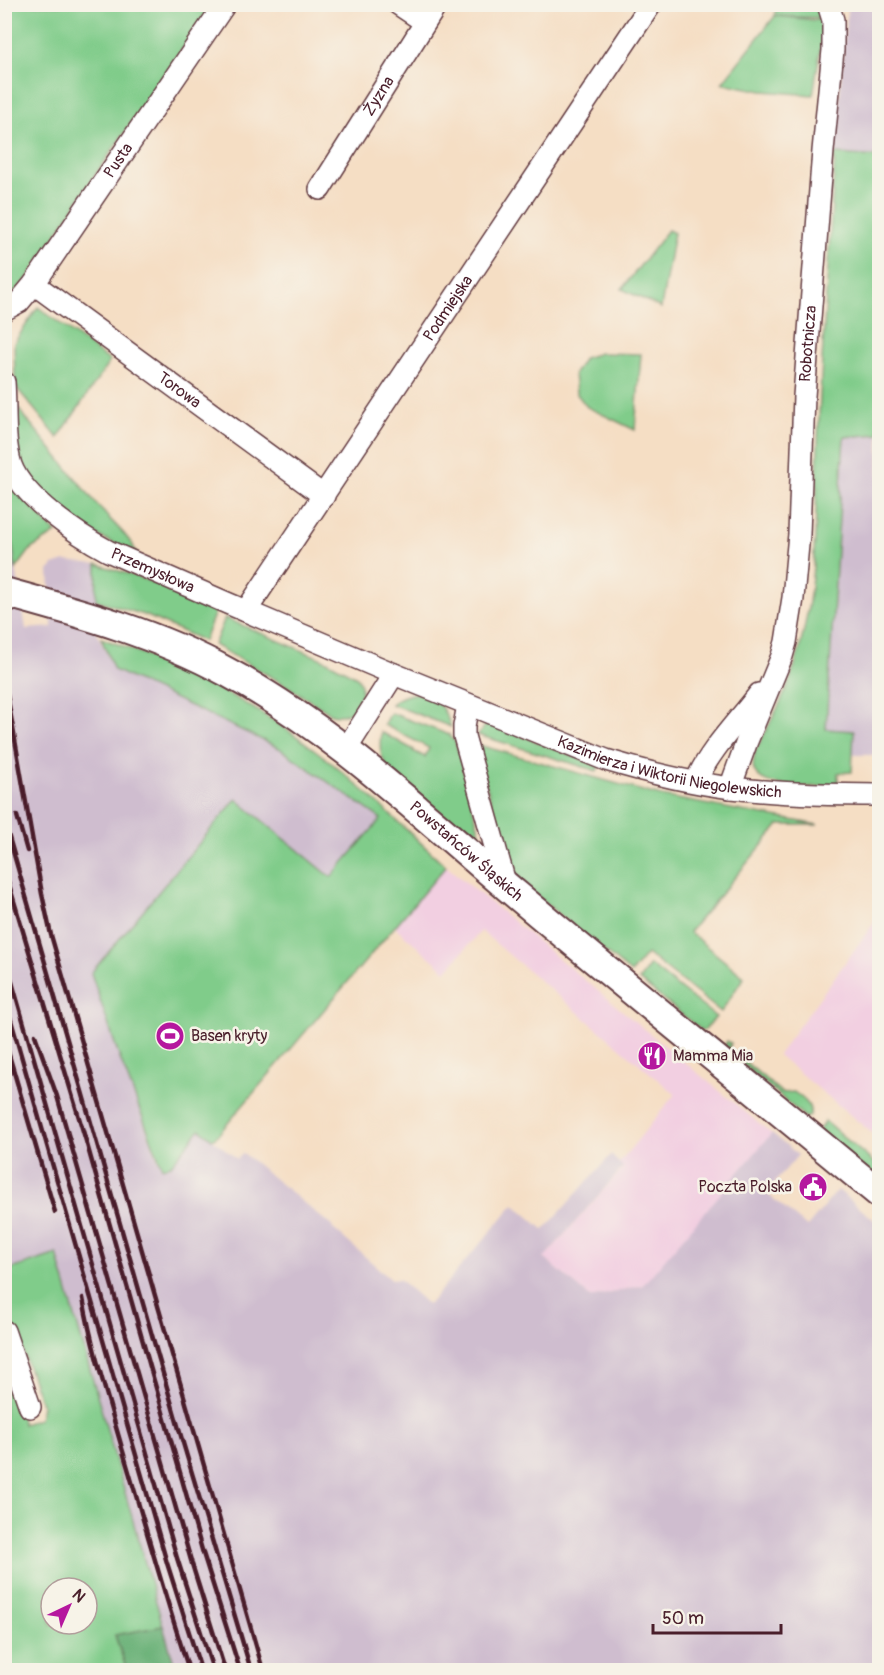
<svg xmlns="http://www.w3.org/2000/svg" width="884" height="1675" font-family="Pangolin,sans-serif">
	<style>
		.built { fill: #f2cfe1 }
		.industrial { fill: #cfbdcf }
		.green { fill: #80cc8a; stroke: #65765a; stroke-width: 1.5; fill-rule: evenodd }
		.forest { fill: #68b076; stroke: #596850; stroke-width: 1.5 }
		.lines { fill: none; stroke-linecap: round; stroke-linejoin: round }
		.minor-casing { stroke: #643c42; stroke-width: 24 }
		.secondary-casing { stroke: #643c42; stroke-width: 32 }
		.minor { stroke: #fff; stroke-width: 21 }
		.secondary { stroke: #fff; stroke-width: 28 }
		.rail { stroke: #4a1f2b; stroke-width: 4.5 }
		.labels { text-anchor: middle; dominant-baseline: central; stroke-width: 5; stroke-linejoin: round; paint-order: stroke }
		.street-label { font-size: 16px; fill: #4a1f2b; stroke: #f7f3e8 }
		.poi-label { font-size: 16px; fill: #4a1f2b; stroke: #f7f3e8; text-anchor: start }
	</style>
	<rect width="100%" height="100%" fill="#f7f3e8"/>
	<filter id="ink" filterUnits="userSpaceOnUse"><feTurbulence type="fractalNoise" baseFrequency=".0167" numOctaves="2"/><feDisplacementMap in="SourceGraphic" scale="12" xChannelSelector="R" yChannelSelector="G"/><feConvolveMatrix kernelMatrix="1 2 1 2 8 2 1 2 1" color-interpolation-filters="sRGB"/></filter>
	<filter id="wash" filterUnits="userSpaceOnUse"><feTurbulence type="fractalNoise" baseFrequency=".008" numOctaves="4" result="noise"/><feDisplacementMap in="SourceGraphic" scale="24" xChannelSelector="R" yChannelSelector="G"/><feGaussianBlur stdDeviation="1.35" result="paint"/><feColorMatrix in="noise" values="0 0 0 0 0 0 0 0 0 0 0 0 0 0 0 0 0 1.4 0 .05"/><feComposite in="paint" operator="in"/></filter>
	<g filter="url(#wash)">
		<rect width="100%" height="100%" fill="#f5dec4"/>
		<g class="built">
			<path d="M 446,866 L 772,1134 L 661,1269 L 643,1285 L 591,1298 L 544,1258 L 623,1168 L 619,1163 L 675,1094 L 481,931 L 446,971 L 395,927 Z"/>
			<path d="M 879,916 L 880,1139 L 879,1139 L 778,1055 Z"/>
		</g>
		<g class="industrial">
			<path d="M 849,5 L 879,5 L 879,157 L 835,154 L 845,32 Z"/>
			<path d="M 879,435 L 879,755 L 853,755 L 854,731 L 826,729 L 844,436 Z"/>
			<path d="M 4,496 L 26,629 L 52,627 L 49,571 L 53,565 L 65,561 L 97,564 L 96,631 L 114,670 L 279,748 L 381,819 L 331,877 L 203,838 L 91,973 L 119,1056 L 158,1160 L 171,1165 L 200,1129 L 237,1159 L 243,1153 L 333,1227 L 332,1228 L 392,1280 L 399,1279 L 428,1305 L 514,1204 L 544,1230 L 611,1155 L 623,1167 L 544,1258 L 591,1298 L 643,1285 L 772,1133 L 798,1155 L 766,1193 L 807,1227 L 838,1190 L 879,1224 L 879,1670 L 153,1670 L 12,1299 L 5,1274 Z"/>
		</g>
		<g class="green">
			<path d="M 206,4 L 211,8 L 91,181 L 26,281 L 12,294 L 7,294 L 6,290 L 7,139 L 5,5 Z"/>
			<path d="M 776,5 L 822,5 L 826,18 L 776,16 L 825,21 L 813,95 L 762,91 L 722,83 L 775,16 Z"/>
			<path d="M 835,154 L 879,157 L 879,434 L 844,437 L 826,729 L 854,731 L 852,772 L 838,773 L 838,786 C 819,786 763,792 754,770 C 752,765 754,758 755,752 C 767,728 784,699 792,674 C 820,592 815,503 819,417 C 823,330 830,242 835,154 Z"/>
			<path d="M 668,230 L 674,233 L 661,308 L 622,289 Z"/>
			<path d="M 38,307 L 110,361 L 58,438 L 15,386 L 14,343 Z"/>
			<path d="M 600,353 L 641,354 L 635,430 L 587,407 L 576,393 L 574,374 L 584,358 Z"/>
			<path d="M 11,400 C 41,436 70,472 100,508 C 112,523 130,536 137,554 L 83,529 L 36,488 L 18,464 Z"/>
			<path d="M 4,476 L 56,533 L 31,549 L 16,569 L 5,496 Z"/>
			<path d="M 97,564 L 138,577 L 178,592 L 215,612 L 204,641 L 147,616 L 96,600 Z"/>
			<path d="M 225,618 L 327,661 L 357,677 C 366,687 359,709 346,714 C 341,716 336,715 331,714 L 282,683 L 214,645 Z"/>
			<path d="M 101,638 C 178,665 255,703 319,753 C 364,788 404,828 446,866 L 217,1136 L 212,1139 L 200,1129 L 171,1165 L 162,1167 L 119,1056 L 91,973 L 236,799 L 331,877 L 381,819 L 279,748 L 114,670 Z"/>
			<path d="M 418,693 C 439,702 443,705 451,727 L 391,704 C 399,697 407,694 418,693 Z"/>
			<path d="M 391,713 L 450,735 L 451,738 L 455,741 L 481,837 L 477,838 L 480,846 L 389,770 C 380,756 379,749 381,732 L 414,750 L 413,751 L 425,757 L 429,748 L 384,725 L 388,716 Z"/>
			<path d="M 491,724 L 599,766 L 597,771 L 478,735 L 485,726 Z"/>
			<path d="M 475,744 L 661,796 L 818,825 L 779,825 L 689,932 L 744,977 L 721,1012 L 647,954 L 631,973 L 523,885 L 513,870 L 505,853 Z"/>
			<path d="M 650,965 L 716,1017 L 705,1030 L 701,1030 L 639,980 Z"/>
			<path d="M 727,1041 L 731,1043 L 729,1048 L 782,1093 L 794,1092 C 802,1098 812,1104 810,1115 L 806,1118 L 723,1048 Z"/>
			<path d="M 825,1121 L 879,1167 L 879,1182 L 818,1131 Z"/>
			<path d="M 57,1254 L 163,1626 L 115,1635 L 127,1670 L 5,1670 L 4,1368 L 23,1424 L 39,1419 L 42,1406 L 5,1302 L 5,1271 ZM 51,1588 L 87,1588 L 87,1624 L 51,1624 Z"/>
		</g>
		<path class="forest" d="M 163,1626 L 176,1670 L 127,1670 L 115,1635 Z"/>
	</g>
	<g filter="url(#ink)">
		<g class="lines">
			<g class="minor-casing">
				<g id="minor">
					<path d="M 398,4 L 425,22"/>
					<path id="s1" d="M 320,189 L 437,4"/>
					<path id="s2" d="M 34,284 L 324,496"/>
					<path id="s3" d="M 4,310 L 19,302 L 34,284 L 225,4"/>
					<path id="s4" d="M 4,382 C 6,409 3,439 11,465 C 23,498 78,535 108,551 L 227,603 L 394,674 L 606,760 C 646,772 690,783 732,788 C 781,794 830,795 880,795"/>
					<path id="s5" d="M 246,611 L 651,4"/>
					<path d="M 468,705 L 464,726 L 464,736 L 506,886"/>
					<path d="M 345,751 L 394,674"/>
					<path d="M 696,781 C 711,748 737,723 759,694"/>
					<path id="s6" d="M 730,788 L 747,741 L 782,656 L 786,642 L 793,598 L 799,534 L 804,396 L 823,151 L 833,50 L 833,20 L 828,4"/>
					<path d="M 4,1331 L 30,1407"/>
				</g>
			</g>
			<g class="secondary-casing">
				<g id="secondary">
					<path id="s7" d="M 4,592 C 81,613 158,634 227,672 C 335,730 424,817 518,896 C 637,996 760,1094 880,1194"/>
				</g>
			</g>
			<use href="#minor" class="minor"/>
			<use href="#secondary" class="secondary"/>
			<g class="rail">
				<path d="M 4,677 L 42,894 L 51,935 L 263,1670"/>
				<path d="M 17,816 L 27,851"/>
				<path d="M 4,820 L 183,1443 L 251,1670"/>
				<path d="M 4,868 L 86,1141 L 202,1550 L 240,1670"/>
				<path d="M 4,954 L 177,1558 L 213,1670"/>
				<path d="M 4,996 L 167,1563 L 201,1670"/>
				<path d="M 35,1035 L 57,1096 L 192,1564 L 225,1670"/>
				<path d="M 4,1038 L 55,1212"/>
				<path d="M 83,1298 C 92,1349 108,1399 122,1448 C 144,1522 165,1597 189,1670"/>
			</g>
		</g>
	</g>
	<defs>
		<g id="stadium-disc" transform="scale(1.5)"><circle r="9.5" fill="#b5179e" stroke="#f7f3e8"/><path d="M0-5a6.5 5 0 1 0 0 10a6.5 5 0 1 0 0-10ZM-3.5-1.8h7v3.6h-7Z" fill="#fff"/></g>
		<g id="restaurant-disc" transform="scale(1.5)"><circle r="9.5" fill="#b5179e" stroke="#f7f3e8"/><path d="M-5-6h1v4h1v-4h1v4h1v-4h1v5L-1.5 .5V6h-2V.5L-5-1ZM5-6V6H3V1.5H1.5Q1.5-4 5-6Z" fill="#fff"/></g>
		<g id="civic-disc" transform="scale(1.5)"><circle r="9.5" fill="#b5179e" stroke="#f7f3e8"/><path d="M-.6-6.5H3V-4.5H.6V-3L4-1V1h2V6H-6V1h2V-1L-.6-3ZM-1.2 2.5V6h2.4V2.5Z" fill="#fff"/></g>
	</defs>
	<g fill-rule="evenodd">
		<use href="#stadium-disc" x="170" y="1036"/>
		<use href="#restaurant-disc" x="652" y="1056"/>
		<use href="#civic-disc" x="813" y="1187"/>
	</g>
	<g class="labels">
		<g class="street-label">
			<text stroke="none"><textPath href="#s1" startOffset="110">Żyzna</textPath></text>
			<text stroke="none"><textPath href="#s3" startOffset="190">Pusta</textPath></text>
			<text stroke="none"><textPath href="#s5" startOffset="364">Podmiejska</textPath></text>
			<text stroke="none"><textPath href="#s6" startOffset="456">Robotnicza</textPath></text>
			<text stroke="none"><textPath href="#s2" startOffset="180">Torowa</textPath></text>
			<text stroke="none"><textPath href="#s4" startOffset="264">Przemysłowa</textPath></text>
			<text stroke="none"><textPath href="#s4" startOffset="819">Kazimierza i Wiktorii Niegolewskich</textPath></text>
			<text stroke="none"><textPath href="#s7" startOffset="537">Powstańców Śląskich</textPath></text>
		</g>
		<g class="poi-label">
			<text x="191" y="1036">Basen kryty</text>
			<text x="673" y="1056">Mamma Mia</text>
			<text x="792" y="1187" text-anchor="end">Poczta Polska</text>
		</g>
	</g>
	<rect width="884" height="1675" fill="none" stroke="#f7f3e8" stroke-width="24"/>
	<g transform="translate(69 1606) rotate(44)"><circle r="28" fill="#f7f3e8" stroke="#b29e9c" stroke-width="1.5"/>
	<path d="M0-4.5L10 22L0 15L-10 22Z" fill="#b5179e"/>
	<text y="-9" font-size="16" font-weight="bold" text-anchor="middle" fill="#4a1f2b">N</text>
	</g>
	<path d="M653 1624v9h128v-9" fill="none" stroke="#4a1f2b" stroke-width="3"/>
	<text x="662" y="1624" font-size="18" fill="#4a1f2b" stroke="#f7f3e8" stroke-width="4.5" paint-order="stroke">50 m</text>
</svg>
